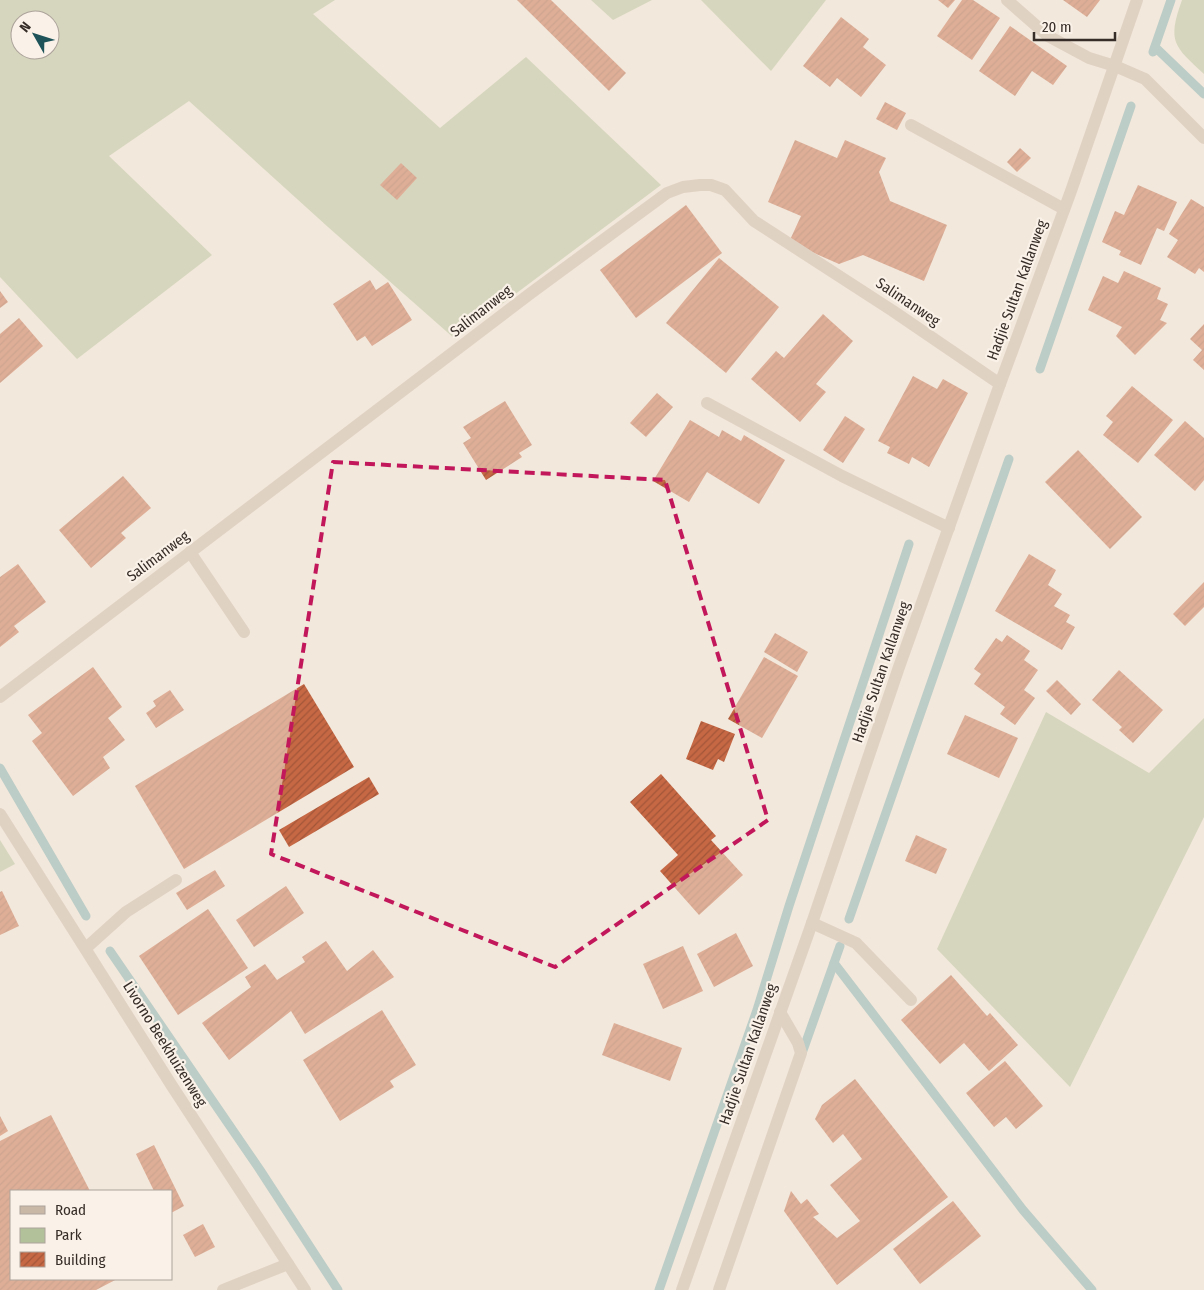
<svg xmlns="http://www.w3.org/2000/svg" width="1204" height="1290" font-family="'Fira Sans Condensed',sans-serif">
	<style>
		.green { fill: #b3c19b; fill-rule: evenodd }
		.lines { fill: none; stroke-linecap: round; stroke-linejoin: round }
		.stream { stroke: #7aacb0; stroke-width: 9 }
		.building { fill: url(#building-hatch) }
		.service { stroke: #cab8a7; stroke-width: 12 }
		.minor { stroke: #cab8a7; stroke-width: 12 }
		.tertiary { stroke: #cab8a7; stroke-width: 12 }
		.marked { fill: none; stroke: #c2185b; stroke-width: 4; stroke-dasharray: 10 6; stroke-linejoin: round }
		.labels { text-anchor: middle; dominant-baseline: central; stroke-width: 4.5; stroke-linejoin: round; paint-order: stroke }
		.street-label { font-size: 15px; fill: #372d28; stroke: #faf2e8 }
	</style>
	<defs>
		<pattern id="building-hatch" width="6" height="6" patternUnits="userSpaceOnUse" patternTransform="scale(1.25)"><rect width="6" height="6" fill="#c76844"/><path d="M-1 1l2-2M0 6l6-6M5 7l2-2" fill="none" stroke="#a25639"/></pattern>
	</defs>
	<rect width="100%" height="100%" fill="#f2e8db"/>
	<g class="green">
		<path d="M 0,0 L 335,0 L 313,14 L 440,128 L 526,57 L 661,185 L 455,339 L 328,227 L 189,101 L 109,156 L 212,255 L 77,359 L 0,277 ZM 20,20 L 50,20 L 50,50 L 20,50 Z"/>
		<path d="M 591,0 L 652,0 L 613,20 Z"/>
		<path d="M 701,0 L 826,0 L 771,71 Z"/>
		<path d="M 1182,0 L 1204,0 L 1204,74 C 1174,46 1167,42 1182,0 Z"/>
		<path d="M 1046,712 L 1149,773 L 1204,718 L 1204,817 L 1070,1087 L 937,949 Z"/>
		<path d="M 0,840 L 15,864 L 0,872 Z"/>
	</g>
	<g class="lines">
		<g class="stream">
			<path d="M 1155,47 L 1204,94"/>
			<path d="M 1153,52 L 1171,0"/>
			<path d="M 1040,369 L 1131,106"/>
			<path d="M 0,768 L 86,916"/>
			<path d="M 849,919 L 1009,459"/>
			<path d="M 110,951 L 260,1170 L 338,1290"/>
			<path d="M 834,963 L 1023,1210 L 1092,1290"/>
			<path d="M 801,1056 L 840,946"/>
			<path d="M 659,1290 L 757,1010 L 789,906 L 909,544"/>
		</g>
	</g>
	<g class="building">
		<path d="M 517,0 L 551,0 L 626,73 L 609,91 Z"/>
		<path d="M 938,0 L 955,0 L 948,8 Z"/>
		<path d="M 962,0 L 973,0 L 1000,18 L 972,60 L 937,36 Z"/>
		<path d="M 1063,0 L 1100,0 L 1087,17 Z"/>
		<path d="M 841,17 L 869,39 L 863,47 L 886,65 L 861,97 L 837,78 L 830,87 L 803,66 Z"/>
		<path d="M 1010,26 L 1067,66 L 1053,85 L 1032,71 L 1015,96 L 979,71 Z"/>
		<path d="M 885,102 L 906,113 L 897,130 L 876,119 Z"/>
		<path d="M 795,140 L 837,158 L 845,140 L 886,158 L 879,172 L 890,201 L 947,225 L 924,281 L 863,255 L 839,264 L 789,242 L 801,216 L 768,202 Z"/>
		<path d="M 1020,148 L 1031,158 L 1017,172 L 1007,162 Z"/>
		<path d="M 401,163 L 417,178 L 397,200 L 380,185 Z"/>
		<path d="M 1138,185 L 1177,202 L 1164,231 L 1157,228 L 1141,265 L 1119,255 L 1121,251 L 1102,242 L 1115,211 L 1124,215 Z"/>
		<path d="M 1191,199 L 1204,207 L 1204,272 L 1199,268 L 1195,274 L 1167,257 L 1178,240 L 1169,234 Z"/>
		<path d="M 686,205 L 722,253 L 636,318 L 600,270 Z"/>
		<path d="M 719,258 L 779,307 L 726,373 L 666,323 Z"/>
		<path d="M 1124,271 L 1161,288 L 1157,299 L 1168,304 L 1160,320 L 1167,323 L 1135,355 L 1116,336 L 1122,327 L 1088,310 L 1103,276 L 1118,283 Z"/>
		<path d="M 370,280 L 376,290 L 388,282 L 412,320 L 372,346 L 365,336 L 357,341 L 333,304 Z"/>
		<path d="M 0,291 L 8,302 L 0,308 Z"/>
		<path d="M 823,314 L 853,341 L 816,384 L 826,392 L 800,422 L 751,379 L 776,351 L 784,358 Z"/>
		<path d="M 19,318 L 43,346 L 0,383 L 0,334 Z"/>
		<path d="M 1204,324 L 1204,370 L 1193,360 L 1202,350 L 1190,339 Z"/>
		<path d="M 913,376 L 937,389 L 943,379 L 968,393 L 929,467 L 912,457 L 909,464 L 887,453 L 890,447 L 878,441 Z"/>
		<path d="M 1132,386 L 1173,420 L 1138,463 L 1103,435 L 1113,422 L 1106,416 Z"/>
		<path d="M 657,393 L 673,407 L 646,437 L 630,423 Z"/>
		<path d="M 505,401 L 532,445 L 519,453 L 522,457 L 486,480 L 463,443 L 471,438 L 463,427 Z"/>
		<path d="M 845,416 L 865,429 L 843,463 L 823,450 Z"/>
		<path d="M 690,420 L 719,437 L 722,430 L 741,441 L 744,435 L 785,460 L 759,504 L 707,472 L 689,502 L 653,481 Z"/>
		<path d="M 1185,421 L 1204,438 L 1204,480 L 1195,491 L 1154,455 Z"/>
		<path d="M 1078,450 L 1142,517 L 1110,549 L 1045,482 Z"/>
		<path d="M 123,476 L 151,508 L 121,533 L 126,538 L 91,568 L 59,530 Z"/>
		<path d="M 1029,554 L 1056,570 L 1048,585 L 1062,594 L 1054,606 L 1070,615 L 1066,622 L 1075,627 L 1062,650 L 995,611 Z"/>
		<path d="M 18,564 L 46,602 L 14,626 L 19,632 L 0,647 L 0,577 Z"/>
		<path d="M 1204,582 L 1204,607 L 1185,626 L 1173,614 Z"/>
		<path d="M 775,633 L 808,652 L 797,672 L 764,652 Z"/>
		<path d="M 1007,635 L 1030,651 L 1024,660 L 1038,670 L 1024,690 L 1035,698 L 1015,725 L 1000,714 L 1005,707 L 974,684 L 981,674 L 974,669 L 996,638 L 1002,642 Z"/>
		<path d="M 764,657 L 798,676 L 762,738 L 728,719 Z"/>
		<path d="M 93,667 L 122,707 L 108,718 L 125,740 L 103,757 L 110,768 L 73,796 L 32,741 L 42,733 L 28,715 Z"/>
		<path d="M 1119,670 L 1163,710 L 1133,743 L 1119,730 L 1122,727 L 1092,700 Z"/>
		<path d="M 1057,680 L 1081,704 L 1071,715 L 1046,691 Z"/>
		<path d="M 304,684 L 354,767 L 184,869 L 135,786 Z"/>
		<path d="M 170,690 L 184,710 L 156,728 L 146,713 L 156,706 L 153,701 Z"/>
		<path d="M 965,715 L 1018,738 L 999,778 L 947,754 Z"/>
		<path d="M 701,721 L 735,734 L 724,762 L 718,759 L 713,770 L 686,759 Z"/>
		<path d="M 661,774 L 716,836 L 711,840 L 743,875 L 699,915 L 660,871 L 678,855 L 630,802 Z"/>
		<path d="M 369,777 L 379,794 L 289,847 L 279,830 Z"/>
		<path d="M 916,835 L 947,849 L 936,874 L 905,861 Z"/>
		<path d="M 215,870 L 225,886 L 187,910 L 176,893 Z"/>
		<path d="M 286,886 L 304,913 L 254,947 L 236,920 Z"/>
		<path d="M 2,891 L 19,926 L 0,935 L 0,892 Z"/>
		<path d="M 208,909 L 248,968 L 178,1015 L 139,956 Z"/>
		<path d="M 736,933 L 753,966 L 714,987 L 697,954 Z"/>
		<path d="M 326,941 L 347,971 L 373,950 L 394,977 L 305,1034 L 291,1011 L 229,1060 L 202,1023 L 251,987 L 245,977 L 265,964 L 277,980 L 305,962 L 302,957 Z"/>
		<path d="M 683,946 L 703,991 L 663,1009 L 643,964 Z"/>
		<path d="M 951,975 L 987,1016 L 990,1013 L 1018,1045 L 989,1071 L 964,1043 L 940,1064 L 901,1020 Z"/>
		<path d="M 382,1010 L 416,1065 L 390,1081 L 394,1087 L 340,1121 L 303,1060 Z"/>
		<path d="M 614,1023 L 682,1048 L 670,1081 L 602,1055 Z"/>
		<path d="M 1005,1061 L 1043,1106 L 1016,1129 L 1006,1117 L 994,1127 L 966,1093 Z"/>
		<path d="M 855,1079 L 948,1197 L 837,1285 L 784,1211 L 791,1191 L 801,1204 L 807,1199 L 819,1214 L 813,1217 L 837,1238 L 860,1221 L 830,1185 L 862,1159 L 843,1134 L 833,1143 L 815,1119 L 822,1105 Z"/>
		<path d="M 51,1115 L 90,1191 L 11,1191 L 11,1279 L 117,1279 L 96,1290 L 0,1290 L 0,1141 Z"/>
		<path d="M 0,1116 L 8,1131 L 0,1136 Z"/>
		<path d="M 154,1145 L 184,1206 L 171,1213 L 171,1191 L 154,1191 L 136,1154 Z"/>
		<path d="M 953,1201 L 981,1236 L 920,1284 L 893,1249 Z"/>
		<path d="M 203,1224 L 215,1247 L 195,1257 L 183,1235 Z"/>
	</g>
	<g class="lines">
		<g class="service">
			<path d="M 1007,0 L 1048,36 L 1089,58 L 1115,66"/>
			<path d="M 911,125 L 1064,209"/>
			<path d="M 707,403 L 842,476 L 949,528"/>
			<path d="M 190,552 L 244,632"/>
			<path d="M 812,923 L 856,943 L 911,1000"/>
			<path d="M 86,948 L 126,912 L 176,880"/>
			<path d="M 223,1290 L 288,1264"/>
			<path d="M 719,1290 L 801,1053 L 798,1043 L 780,1012"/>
		</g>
		<g class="minor">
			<path d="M 1115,66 L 1145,79 L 1204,138"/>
			<path d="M 0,697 L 531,293 L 667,193 L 683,187 L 700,185 L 711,185 L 725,190 L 754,221 L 893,311 L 1000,384"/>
			<path d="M 0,814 L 172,1086 L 305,1290"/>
		</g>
		<path class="tertiary" d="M 682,1290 L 812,923 L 899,667 L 1000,384 L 1071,191 L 1137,0"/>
	</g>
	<path d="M0 0H1204V1290H0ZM 333,462 L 665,480 L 768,820 L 555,967 L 271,854 Z" fill="#f2e8db" fill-opacity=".55" fill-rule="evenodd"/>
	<path class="marked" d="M 333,462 L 665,480 L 768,820 L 555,967 L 271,854 Z"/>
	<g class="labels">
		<g class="street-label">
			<text transform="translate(1017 290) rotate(-70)">Hadjie Sultan Kallanweg</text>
			<text transform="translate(908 302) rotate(34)">Salimanweg</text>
			<text transform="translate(481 311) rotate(-38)">Salimanweg</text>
			<text transform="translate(158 556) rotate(-37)">Salimanweg</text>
			<text transform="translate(881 672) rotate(-71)">Hadjie Sultan Kallanweg</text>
			<text transform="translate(165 1044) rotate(58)">Livorno Beekhuizenweg</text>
			<text transform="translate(748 1054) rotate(-71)">Hadjie Sultan Kallanweg</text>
		</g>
	</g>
	<rect x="10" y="1190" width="162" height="90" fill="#faf2e8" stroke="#aca39b"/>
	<rect x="20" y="1206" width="25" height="8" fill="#cab8a7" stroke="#aca39b"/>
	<text x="55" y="1215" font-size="15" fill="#372d28">Road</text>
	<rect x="20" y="1228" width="25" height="15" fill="#b3c19b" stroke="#aca39b"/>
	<text x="55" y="1240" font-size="15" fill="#372d28">Park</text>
	<rect x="20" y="1252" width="25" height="15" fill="url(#building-hatch)" stroke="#aca39b"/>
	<text x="55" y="1265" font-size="15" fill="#372d28">Building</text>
	<g transform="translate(35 35) rotate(309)"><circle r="24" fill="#faf2e8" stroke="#aca39b"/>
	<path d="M0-4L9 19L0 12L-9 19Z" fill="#1d5359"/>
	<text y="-8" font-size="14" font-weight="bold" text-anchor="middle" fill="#372d28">N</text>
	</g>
	<path d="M1034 32v8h81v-8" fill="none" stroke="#372d28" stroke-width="2.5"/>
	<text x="1042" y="32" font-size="15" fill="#372d28" stroke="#faf2e8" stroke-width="4" paint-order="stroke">20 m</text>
</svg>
